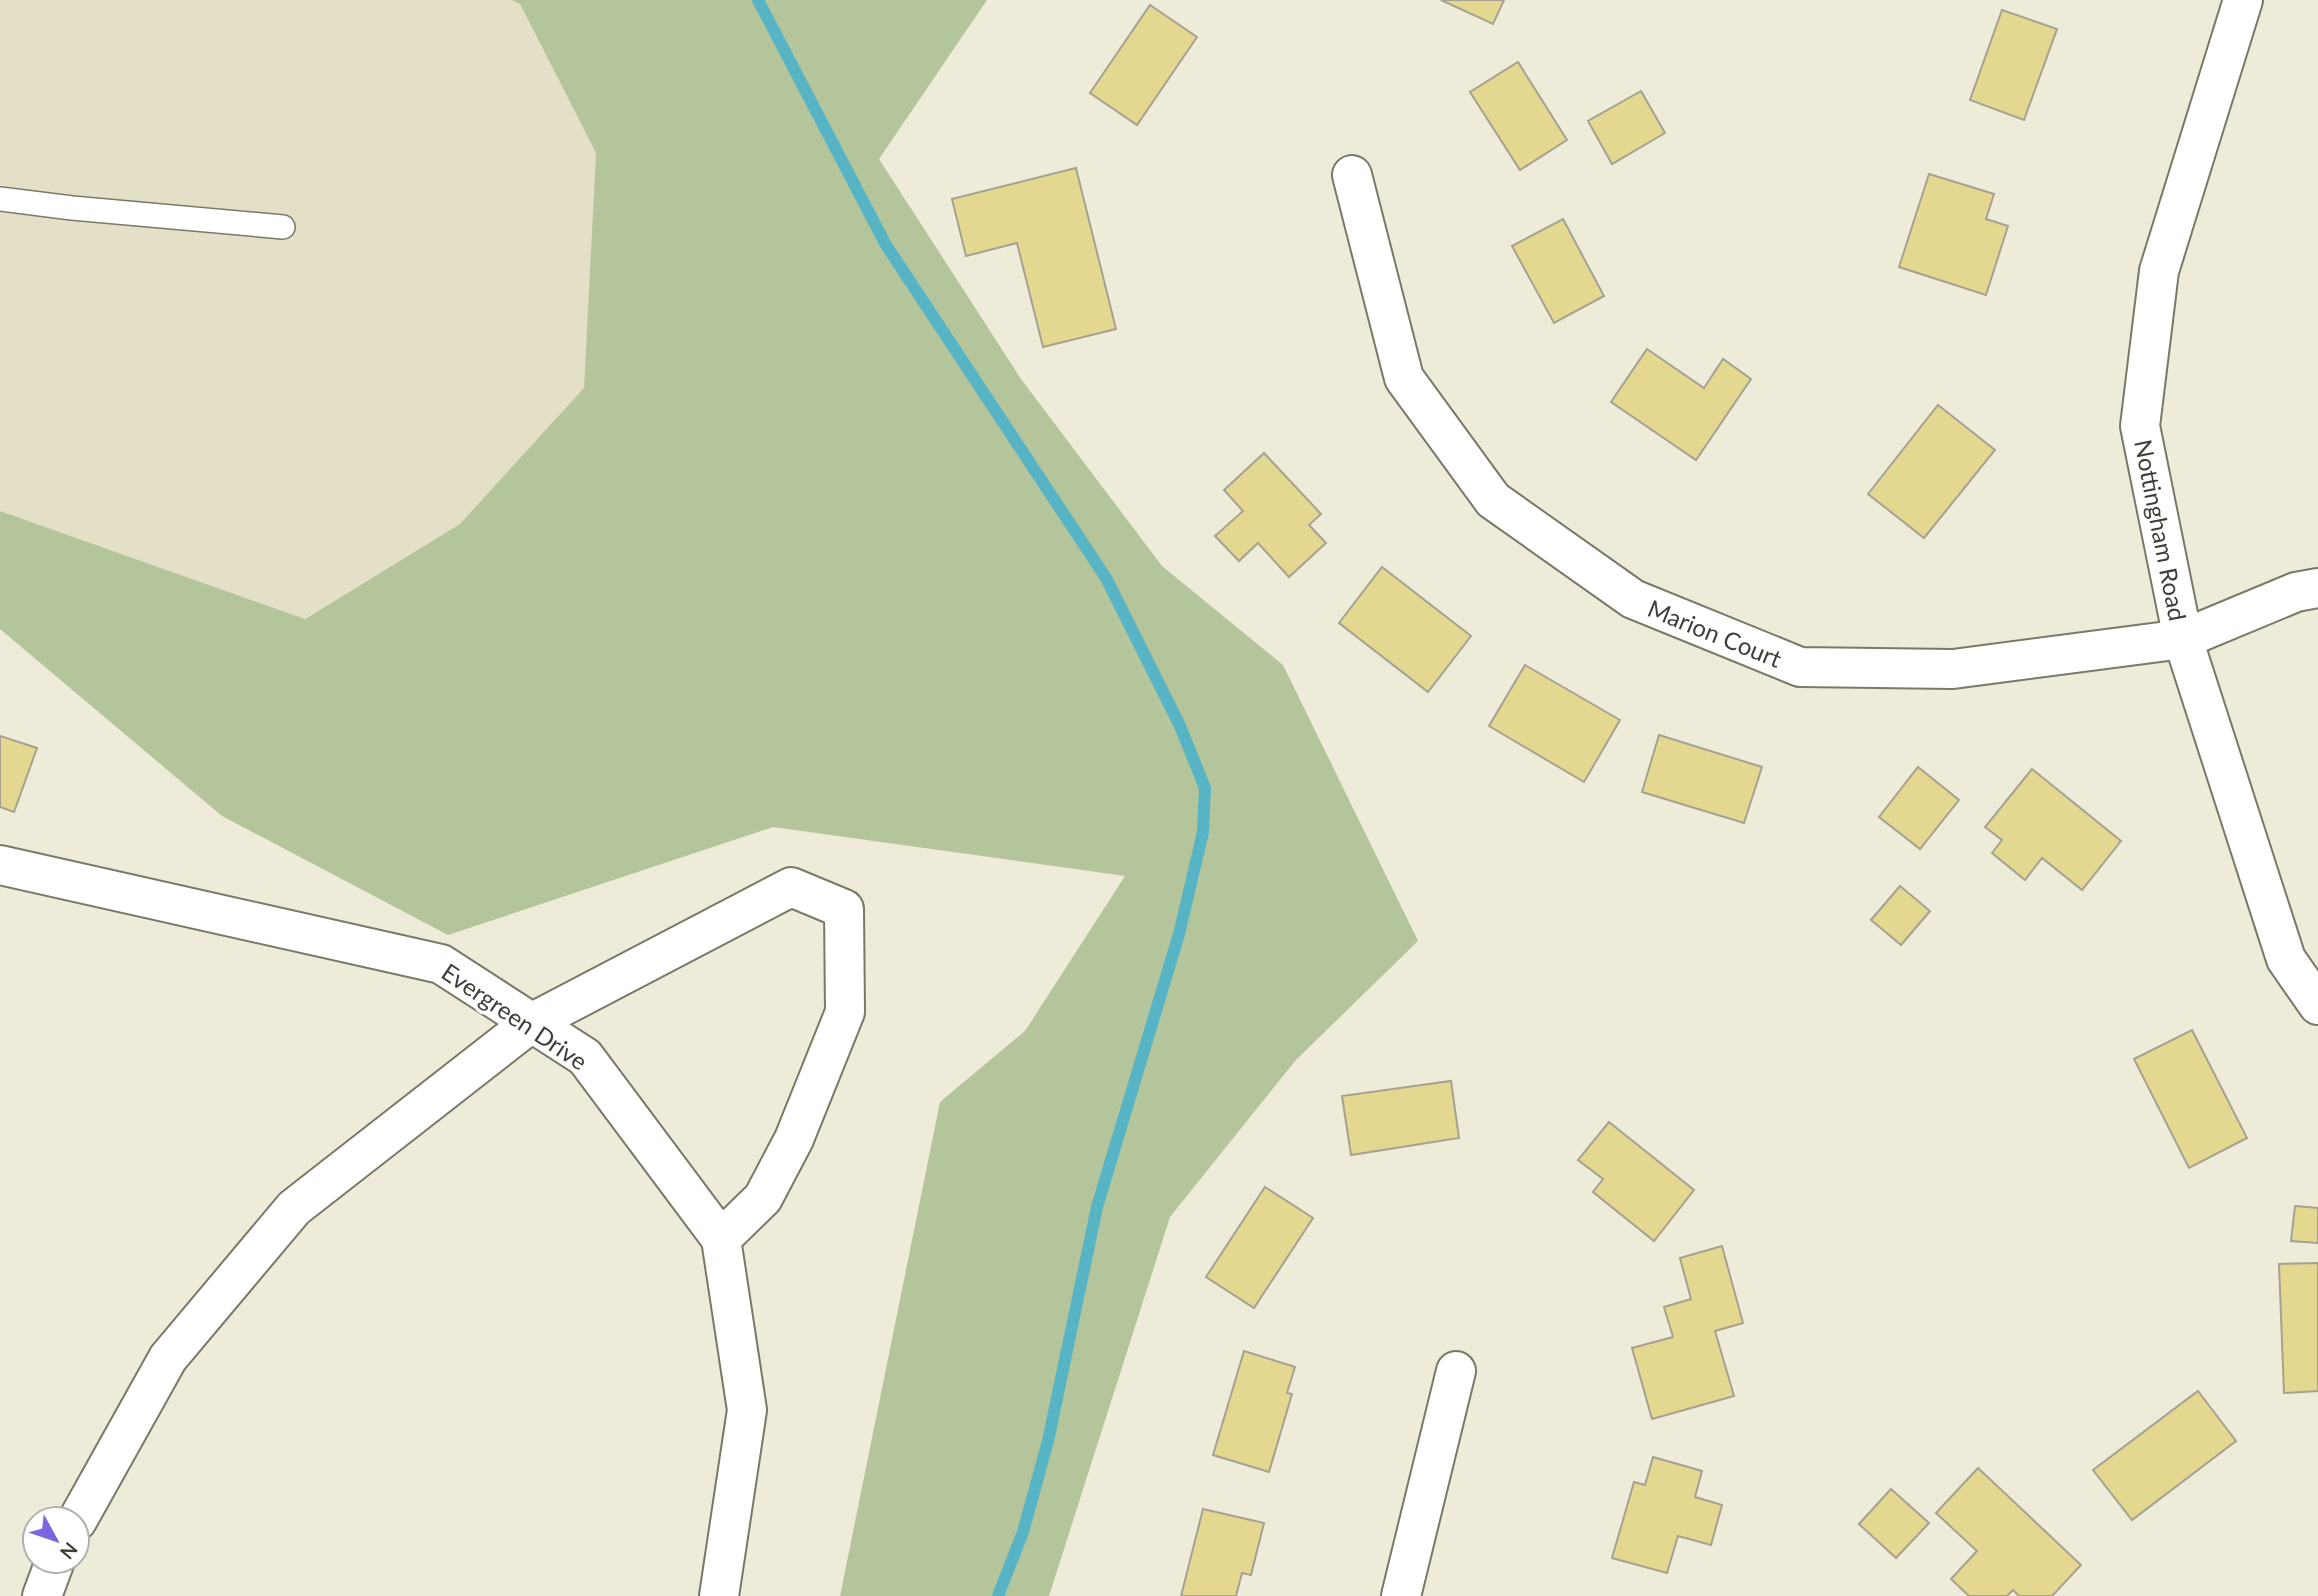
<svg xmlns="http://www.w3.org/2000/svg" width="2318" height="1596" font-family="Lato,sans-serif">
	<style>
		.built { fill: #e4e0c7 }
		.green { fill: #b4c59b }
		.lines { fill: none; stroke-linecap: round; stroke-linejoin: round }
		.stream { stroke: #57b4c5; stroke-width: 12 }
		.building { fill: #e4d891; stroke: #a5a291; stroke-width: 2 }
		.service-casing { stroke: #7a7867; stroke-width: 26 }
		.minor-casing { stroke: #7a7867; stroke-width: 42 }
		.service { stroke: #fff; stroke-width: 23 }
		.minor { stroke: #fff; stroke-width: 38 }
		.labels { text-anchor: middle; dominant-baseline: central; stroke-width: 7; stroke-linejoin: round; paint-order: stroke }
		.street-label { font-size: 24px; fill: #3e3d36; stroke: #fff }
	</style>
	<rect width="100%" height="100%" fill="#eeebd9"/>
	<path class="built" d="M 0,0 L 512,0 L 520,4 L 596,153 L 584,389 L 460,524 L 304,619 L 0,511 Z"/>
	<path class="green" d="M 512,0 L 987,0 L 879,159 L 1021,379 L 1162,566 L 1283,665 L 1418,941 L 1295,1061 L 1170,1217 L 1049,1596 L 840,1596 L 940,1102 L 1025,1031 L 1125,876 L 773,827 L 448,935 L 222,816 L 0,629 L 0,511 L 305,619 L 460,524 L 584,388 L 596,153 L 520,4 Z"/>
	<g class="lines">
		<path class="stream" d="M 758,0 L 886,245 L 1106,578 L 1180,726 L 1205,788 L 1203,832 L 1179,934 L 1097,1207 L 1048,1441 L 1023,1532 L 998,1596"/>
	</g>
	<g class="building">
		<path d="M 1441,0 L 1504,0 L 1493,24 Z"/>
		<path d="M 1150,5 L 1197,37 L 1137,125 L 1090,93 Z"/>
		<path d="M 2002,10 L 2057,29 L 2024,120 L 1970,100 Z"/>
		<path d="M 1518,62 L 1567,140 L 1520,170 L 1470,92 Z"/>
		<path d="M 1641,91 L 1665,133 L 1612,164 L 1588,121 Z"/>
		<path d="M 1076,168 L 1116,329 L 1043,347 L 1017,243 L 966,256 L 952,199 Z"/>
		<path d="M 1929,174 L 1994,194 L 1986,219 L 2008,226 L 1986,295 L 1899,267 Z"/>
		<path d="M 1563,219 L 1604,296 L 1554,323 L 1512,246 Z"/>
		<path d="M 1647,349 L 1704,388 L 1723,359 L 1751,379 L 1696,460 L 1611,402 Z"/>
		<path d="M 1938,405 L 1995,450 L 1924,538 L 1868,494 Z"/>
		<path d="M 1264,453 L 1321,514 L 1309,525 L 1326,543 L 1289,577 L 1258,543 L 1239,561 L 1215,536 L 1243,511 L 1224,490 Z"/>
		<path d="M 1382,567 L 1471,636 L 1428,692 L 1339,623 Z"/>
		<path d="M 1525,665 L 1620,720 L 1584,782 L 1489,726 Z"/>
		<path d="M 1659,735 L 1762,767 L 1744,823 L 1642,792 Z"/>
		<path d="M 0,736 L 37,748 L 14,812 L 0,807 Z"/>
		<path d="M 1918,767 L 1959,800 L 1920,849 L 1879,817 Z"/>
		<path d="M 2032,769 L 2121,841 L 2082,890 L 2042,858 L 2025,880 L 1992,853 L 2002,840 L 1985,827 Z"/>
		<path d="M 1900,886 L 1930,911 L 1901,945 L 1871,920 Z"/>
		<path d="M 2192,1030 L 2247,1138 L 2189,1168 L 2134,1059 Z"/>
		<path d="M 1451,1081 L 1459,1138 L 1351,1155 L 1342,1096 Z"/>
		<path d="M 1609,1122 L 1694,1190 L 1654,1241 L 1593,1192 L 1603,1179 L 1578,1160 Z"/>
		<path d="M 1265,1187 L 1313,1218 L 1254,1308 L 1206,1277 Z"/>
		<path d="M 2295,1206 L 2318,1208 L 2318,1243 L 2291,1241 Z"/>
		<path d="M 1722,1246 L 1743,1323 L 1715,1331 L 1734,1396 L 1652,1419 L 1632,1348 L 1673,1337 L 1664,1307 L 1691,1299 L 1680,1258 Z"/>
		<path d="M 2318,1263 L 2318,1391 L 2284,1393 L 2279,1264 Z"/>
		<path d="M 1244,1351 L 1295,1367 L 1287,1393 L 1292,1394 L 1269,1472 L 1213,1455 Z"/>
		<path d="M 2198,1391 L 2236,1441 L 2132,1520 L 2093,1470 Z"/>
		<path d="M 1653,1457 L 1702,1471 L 1695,1497 L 1722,1505 L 1711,1545 L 1678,1536 L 1667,1573 L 1612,1558 L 1634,1482 L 1645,1485 Z"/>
		<path d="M 1978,1468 L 2081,1565 L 2052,1596 L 2019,1596 L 2013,1590 L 2007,1596 L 1969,1596 L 1951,1579 L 1977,1551 L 1936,1513 Z"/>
		<path d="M 1891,1489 L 1929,1523 L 1896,1558 L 1859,1524 Z"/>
		<path d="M 1203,1509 L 1264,1523 L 1251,1575 L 1242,1573 L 1236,1596 L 1181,1596 Z"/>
	</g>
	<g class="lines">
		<g class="service-casing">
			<path id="service" d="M 0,199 L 72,208 L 283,227"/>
		</g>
		<g class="minor-casing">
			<g id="minor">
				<path d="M 2243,0 L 2159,271 L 2140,426 L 2183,639 L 2286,959 L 2318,1005"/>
				<path d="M 1352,175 L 1404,378 L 1493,500 L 1633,599 L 1800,667 L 1953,669 L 2183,639 L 2296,592 L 2318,588"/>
				<path d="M 0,865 L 441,964 L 585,1057 L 721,1239 L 747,1410 L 719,1596"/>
				<path d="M 77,1521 L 168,1358 L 294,1208 L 531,1023 L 791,887 L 844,909 L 845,1012 L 794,1139 L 763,1198 L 721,1239"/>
				<path d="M 42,1596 L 55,1561"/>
				<path d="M 1401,1596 L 1456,1371"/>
			</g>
		</g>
		<use href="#service" class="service"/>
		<use href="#minor" class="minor"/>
	</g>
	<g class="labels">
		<g class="street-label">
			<text transform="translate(2161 530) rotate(79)">Nottingham Road</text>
			<text transform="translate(1715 633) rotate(22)">Marion Court</text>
			<text transform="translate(515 1016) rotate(34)">Evergreen Drive</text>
		</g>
	</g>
	<g transform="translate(56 1540) rotate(130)"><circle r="33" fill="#ffffff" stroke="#b2b1af" stroke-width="2"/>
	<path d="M0-5L12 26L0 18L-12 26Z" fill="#7d65e1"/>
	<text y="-10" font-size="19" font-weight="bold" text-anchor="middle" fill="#3e3d36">N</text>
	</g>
</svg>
